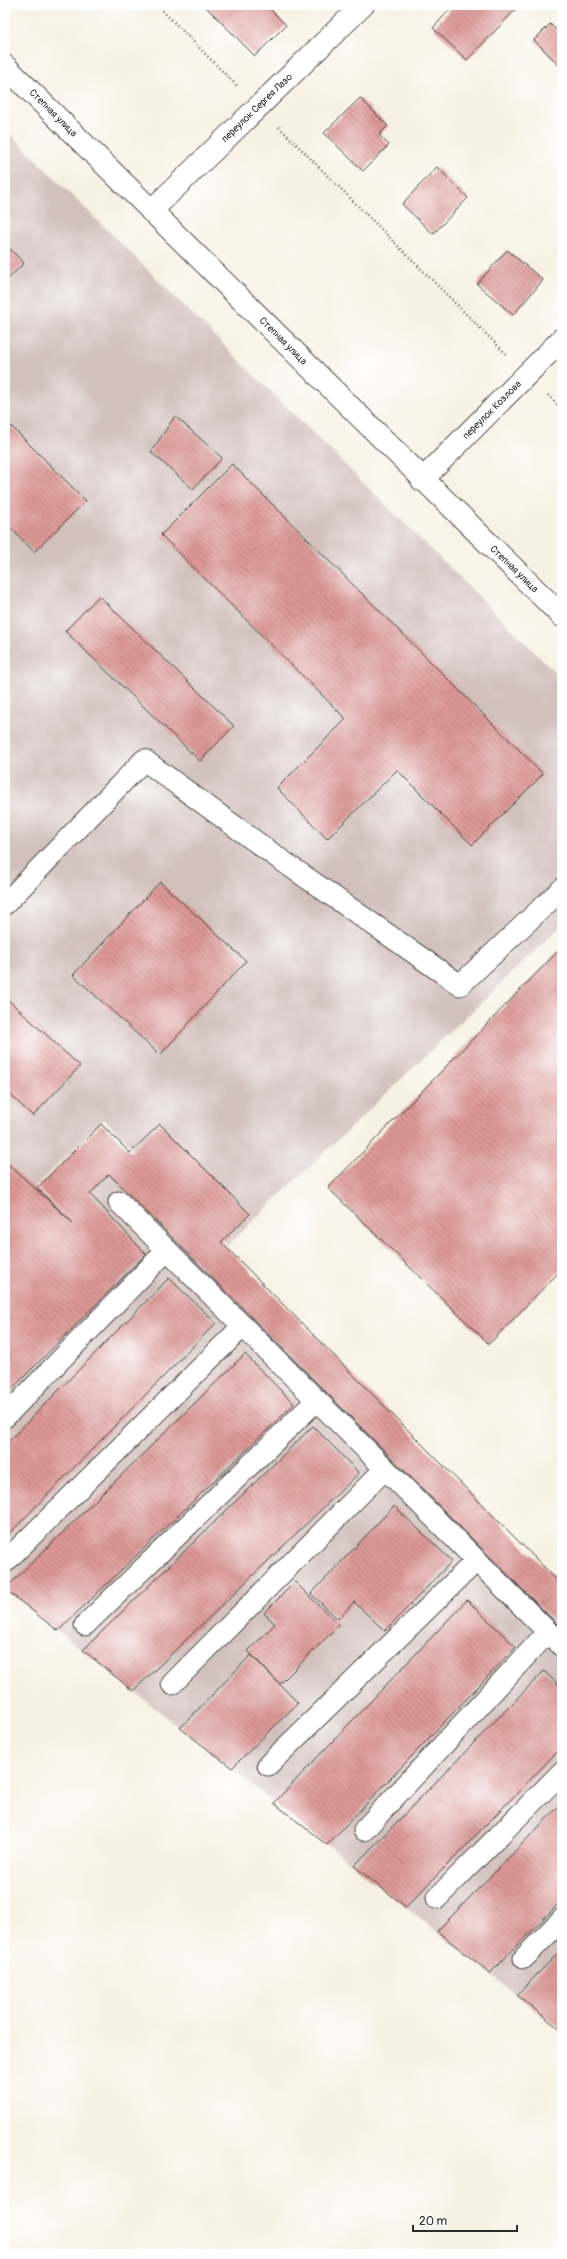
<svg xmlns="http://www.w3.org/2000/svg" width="567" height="2259" font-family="Pangolin,sans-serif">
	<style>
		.industrial { fill: #d1c0bc }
		.building { fill: url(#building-back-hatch) }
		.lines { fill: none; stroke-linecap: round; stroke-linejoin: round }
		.lane-casing { stroke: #4a4947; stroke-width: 23 }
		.street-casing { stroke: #4a4947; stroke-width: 24 }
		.secondary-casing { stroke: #4a4947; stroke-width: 24 }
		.path { stroke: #4a4947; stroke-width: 2.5; stroke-dasharray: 1 3; stroke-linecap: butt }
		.lane { stroke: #fff; stroke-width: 21 }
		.street { stroke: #fff; stroke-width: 22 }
		.secondary { stroke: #fff; stroke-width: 22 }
		.labels { text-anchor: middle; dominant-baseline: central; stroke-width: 3.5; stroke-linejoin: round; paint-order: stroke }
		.street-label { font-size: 10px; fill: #2b2b2b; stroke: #fff }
	</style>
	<defs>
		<pattern id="building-back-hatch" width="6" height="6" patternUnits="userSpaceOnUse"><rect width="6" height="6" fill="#dc9895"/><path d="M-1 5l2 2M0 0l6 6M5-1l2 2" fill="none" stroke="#b37c7a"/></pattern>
	</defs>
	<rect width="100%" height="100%" fill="#fff"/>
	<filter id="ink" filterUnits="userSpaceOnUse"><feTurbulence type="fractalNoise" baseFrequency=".025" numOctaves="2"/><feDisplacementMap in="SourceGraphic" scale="8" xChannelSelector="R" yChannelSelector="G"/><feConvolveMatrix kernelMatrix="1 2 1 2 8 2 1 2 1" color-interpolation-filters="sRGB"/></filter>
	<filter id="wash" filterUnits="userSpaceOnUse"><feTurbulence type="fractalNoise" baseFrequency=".012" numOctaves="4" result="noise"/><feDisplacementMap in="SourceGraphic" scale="16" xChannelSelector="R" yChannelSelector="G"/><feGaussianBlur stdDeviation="0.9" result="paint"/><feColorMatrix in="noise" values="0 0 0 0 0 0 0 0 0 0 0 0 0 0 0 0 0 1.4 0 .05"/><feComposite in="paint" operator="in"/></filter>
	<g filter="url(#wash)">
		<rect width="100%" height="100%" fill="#f7f1e3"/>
		<g class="industrial">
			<path d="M 5,129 L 562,679 L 562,925 L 228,1245 L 104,1119 L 33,1189 L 5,1341 Z"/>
			<path d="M 104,1124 L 562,1585 L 562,2031 L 5,1589 L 5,1355 L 101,1251 L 37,1188 Z"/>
		</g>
		<g id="blocks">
			<g class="building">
				<path d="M 204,5 L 266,5 L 286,25 L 255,56 Z"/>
				<path d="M 454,5 L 520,5 L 467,60 L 433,28 Z"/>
				<path d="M 550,24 L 562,35 L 562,68 L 534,40 Z"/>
				<path d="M 360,98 L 388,126 L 379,135 L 389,145 L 363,171 L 324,133 Z"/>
				<path d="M 437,167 L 468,198 L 433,234 L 402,204 Z"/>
				<path d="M 5,244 L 24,263 L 5,282 Z"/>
				<path d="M 507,250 L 543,280 L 513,315 L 477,284 Z"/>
				<path d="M 175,416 L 222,458 L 193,489 L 151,452 Z"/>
				<path d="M 5,420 L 86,501 L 34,552 L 5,522 Z"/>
				<path d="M 232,464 L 543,774 L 472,845 L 397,770 L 327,839 L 277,788 L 346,719 L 161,535 Z"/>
				<path d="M 99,596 L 234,726 L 200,761 L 65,631 Z"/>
				<path d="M 160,882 L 246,961 L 160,1055 L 73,975 Z"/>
				<path d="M 562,947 L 562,1269 L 489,1344 L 328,1188 Z"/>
				<path d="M 5,997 L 80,1066 L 33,1116 L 5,1090 Z"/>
				<path d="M 101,1124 L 130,1153 L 160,1124 L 250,1214 L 221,1242 L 562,1585 L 562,1629 L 109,1174 L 90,1194 L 146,1254 L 5,1396 L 5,1161 L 74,1224 L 37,1188 Z"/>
				<path d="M 169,1278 L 216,1323 L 5,1538 L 5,1445 Z"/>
				<path d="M 245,1354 L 294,1404 L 58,1631 L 5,1589 Z"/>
				<path d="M 313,1426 L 359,1473 L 133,1691 L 83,1650 Z"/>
				<path d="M 394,1506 L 452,1561 L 385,1631 L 354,1602 L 338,1619 L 311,1594 Z"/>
				<path d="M 295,1582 L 339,1625 L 280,1684 L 248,1651 L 275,1624 L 264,1613 Z"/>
				<path d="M 467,1600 L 516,1647 L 327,1845 L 274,1803 Z"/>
				<path d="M 251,1655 L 298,1703 L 232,1768 L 180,1728 Z"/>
				<path d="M 544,1671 L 562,1688 L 562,1747 L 406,1907 L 354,1866 Z"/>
				<path d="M 562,1803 L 562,1900 L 490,1973 L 437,1931 Z"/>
				<path d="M 562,1949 L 562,2031 L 517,1995 Z"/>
			</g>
		</g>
	</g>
	<g filter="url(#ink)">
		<use href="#blocks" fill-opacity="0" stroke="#4a4947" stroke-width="1"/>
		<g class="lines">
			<g class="lane-casing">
				<g id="lane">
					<path d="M 5,904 L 144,760 L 281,860 L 460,985 L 562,889"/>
					<path d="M 119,1202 L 562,1646"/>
					<path d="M 5,1417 L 167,1250"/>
					<path d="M 5,1562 L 243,1326"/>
					<path d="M 85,1625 L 317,1400"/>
					<path d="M 172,1684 L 385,1469"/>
					<path d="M 268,1765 L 476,1561"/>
					<path d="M 364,1830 L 548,1632"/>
					<path d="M 437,1898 L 562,1772"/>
					<path d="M 524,1958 L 562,1919"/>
				</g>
			</g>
			<g class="street-casing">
				<g id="street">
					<path d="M 151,211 L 363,5"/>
					<path d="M 422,480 L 562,339"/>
				</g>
			</g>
			<g class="secondary-casing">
				<path id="secondary" d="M 5,66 L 562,616"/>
			</g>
			<g class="path">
				<path d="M 157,5 L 237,86"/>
				<path d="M 279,127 L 506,354"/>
				<path d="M 548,395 L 562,409"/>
			</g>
			<use href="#lane" class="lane"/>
			<use href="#street" class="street"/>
			<use href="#secondary" class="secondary"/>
		</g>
	</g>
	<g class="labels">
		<g class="street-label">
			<text transform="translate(257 108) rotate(-44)">переулок Сергея Лазо</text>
			<text transform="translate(53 113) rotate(45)">Степная улица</text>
			<text transform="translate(283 341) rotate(45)">Степная улица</text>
			<text transform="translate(492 410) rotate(-45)">переулок Козлова</text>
			<text transform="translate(514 569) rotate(44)">Степная улица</text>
		</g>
	</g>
	<rect width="567" height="2259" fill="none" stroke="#fff" stroke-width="20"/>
	<path d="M413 2225v6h104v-6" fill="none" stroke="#2b2b2b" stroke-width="2"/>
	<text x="419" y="2225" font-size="12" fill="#2b2b2b" stroke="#ffffff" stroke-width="3" paint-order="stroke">20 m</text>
</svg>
